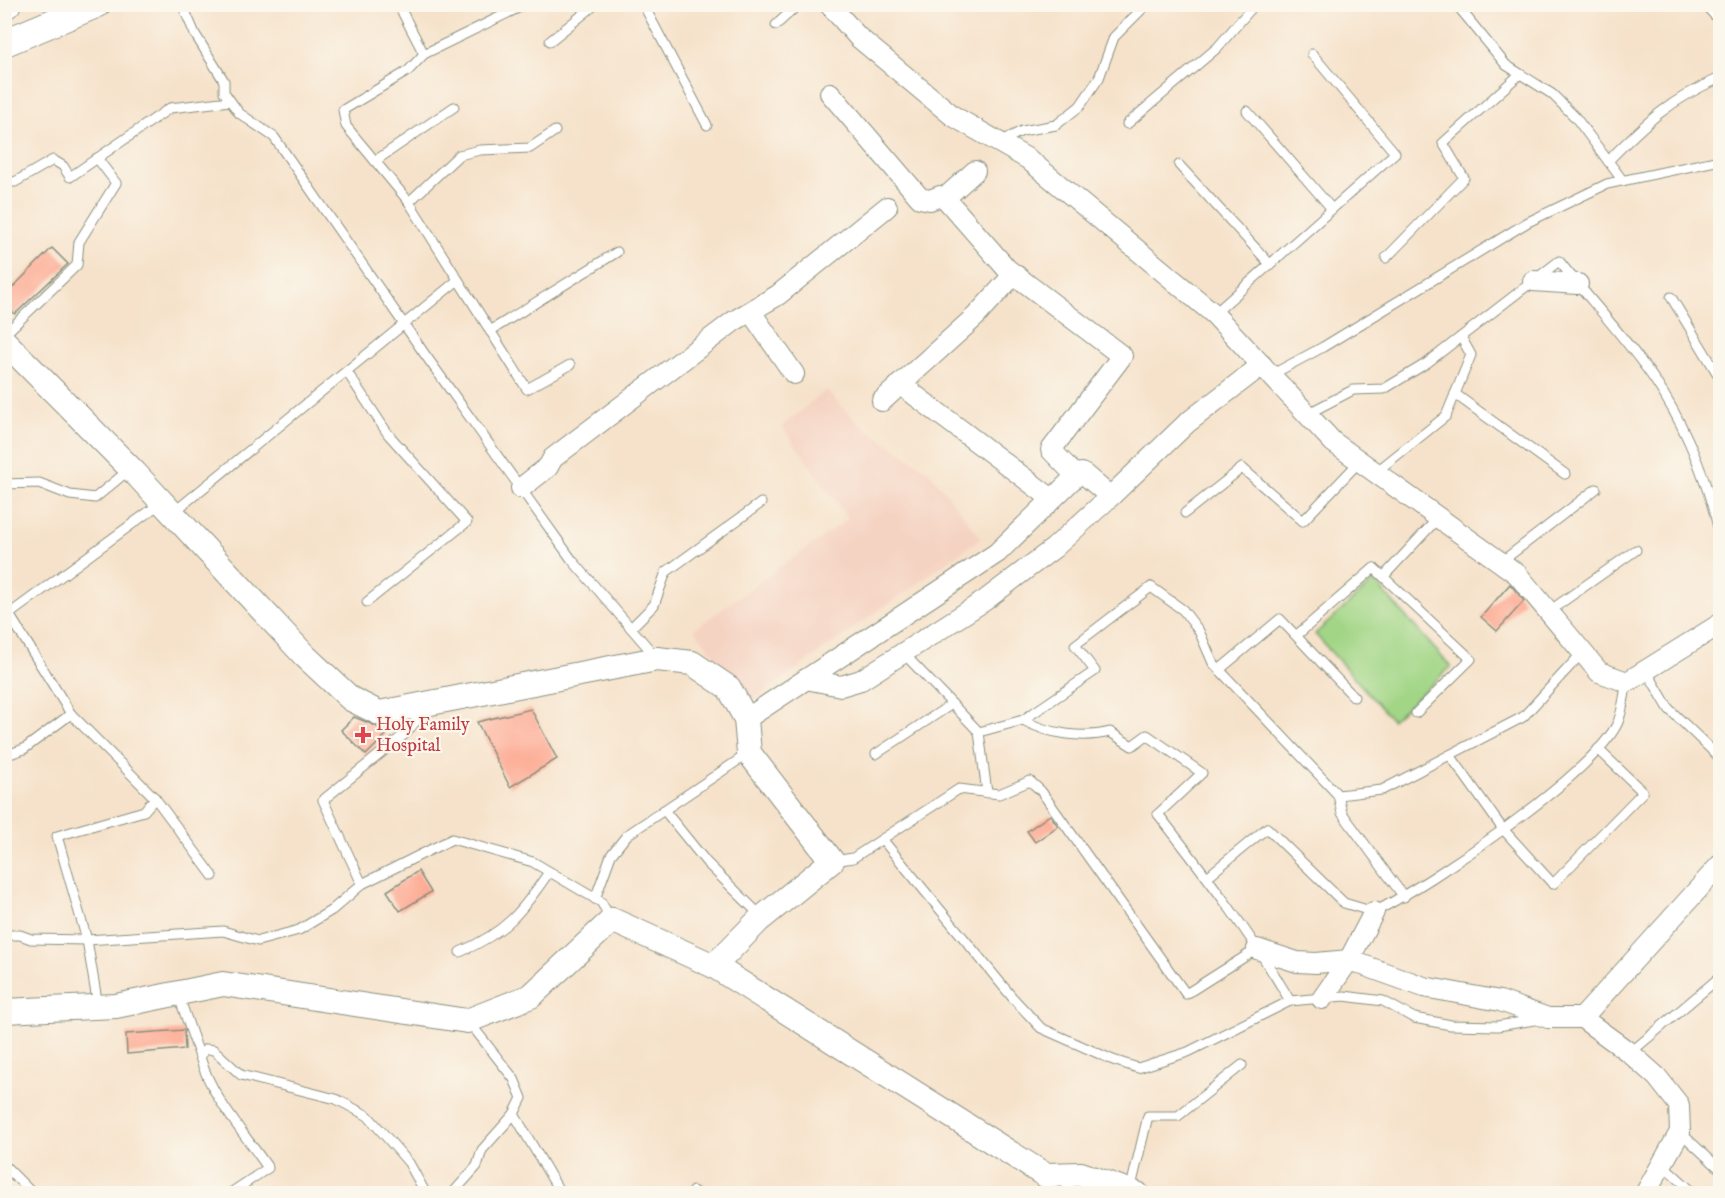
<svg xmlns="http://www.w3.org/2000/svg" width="1725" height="1198" font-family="'IM FELL English',serif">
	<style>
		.built { fill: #f5d3c2 }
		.green { fill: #a2d686; stroke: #608a5d; stroke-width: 1.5 }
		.building { fill: #fdaa93 }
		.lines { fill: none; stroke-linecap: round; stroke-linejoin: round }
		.service-casing { stroke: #8a907f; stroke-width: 11 }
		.minor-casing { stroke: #8a907f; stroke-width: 22 }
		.tertiary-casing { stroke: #8a907f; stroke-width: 26 }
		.secondary-casing { stroke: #8a907f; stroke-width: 29 }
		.service { stroke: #fff; stroke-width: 9 }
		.minor { stroke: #fff; stroke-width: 20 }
		.tertiary { stroke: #fff; stroke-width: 24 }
		.secondary { stroke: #fff; stroke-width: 27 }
		.health-dot { fill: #e0444e; stroke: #fbf7ec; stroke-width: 2 }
		.labels { text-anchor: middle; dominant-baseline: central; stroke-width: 4.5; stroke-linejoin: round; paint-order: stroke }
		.health-label { font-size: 18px; fill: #be3a42; stroke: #fbf7ec; text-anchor: start }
	</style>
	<rect width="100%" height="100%" fill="#fbf7ec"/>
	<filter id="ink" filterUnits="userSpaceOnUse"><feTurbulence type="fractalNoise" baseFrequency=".0167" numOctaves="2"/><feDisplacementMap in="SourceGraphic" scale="12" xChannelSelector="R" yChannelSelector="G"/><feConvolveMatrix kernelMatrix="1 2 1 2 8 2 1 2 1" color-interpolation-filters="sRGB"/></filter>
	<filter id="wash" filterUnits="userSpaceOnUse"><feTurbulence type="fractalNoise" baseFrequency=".008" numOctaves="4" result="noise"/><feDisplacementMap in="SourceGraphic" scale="24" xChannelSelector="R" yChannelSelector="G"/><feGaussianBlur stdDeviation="1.35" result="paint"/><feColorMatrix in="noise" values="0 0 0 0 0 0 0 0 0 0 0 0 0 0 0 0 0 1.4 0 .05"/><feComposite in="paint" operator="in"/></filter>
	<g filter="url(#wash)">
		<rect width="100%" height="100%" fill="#f6e2ca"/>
		<path class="built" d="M 826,390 L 858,423 L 930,472 L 981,538 L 750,702 L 694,629 L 848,519 L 782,426 Z"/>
		<path class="green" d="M 1374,581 L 1451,667 L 1392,720 L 1315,634 Z"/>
		<g id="blocks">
			<g class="building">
				<path d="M 52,248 L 68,264 L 15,314 L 4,304 L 4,296 Z"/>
				<path d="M 1510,584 L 1524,601 L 1497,631 L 1481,617 Z"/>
				<path d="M 531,709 L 557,759 L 510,787 L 477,722 Z"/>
				<path d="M 354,717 L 376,726 L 386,735 L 366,755 L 341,730 Z"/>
				<path d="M 1050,815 L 1058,826 L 1035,842 L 1027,831 Z"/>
				<path d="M 418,871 L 431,892 L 400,911 L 387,891 Z"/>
				<path d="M 184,1030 L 185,1049 L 127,1054 L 126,1034 Z"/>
			</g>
		</g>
	</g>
	<g filter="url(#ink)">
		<use href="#blocks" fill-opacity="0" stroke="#8a907f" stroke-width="1.5"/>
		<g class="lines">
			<g class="service-casing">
				<g id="service">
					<path d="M 182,4 L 195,34 L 224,81 L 224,92 L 239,113 L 274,137 L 426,356 L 572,560 L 656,657"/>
					<path d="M 398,4 L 424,54"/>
					<path d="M 643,4 L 707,125"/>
					<path d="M 1456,4 L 1506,65 L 1552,94 L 1576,118 L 1623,181"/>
					<path d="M 1704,4 L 1720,21"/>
					<path d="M 518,8 L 424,54 L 408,71 L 343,110 L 346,126 L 409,202 L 527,389 L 570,365"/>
					<path d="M 776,25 L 799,4"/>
					<path d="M 550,41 L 596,4"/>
					<path d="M 1247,111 L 1332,209"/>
					<path d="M 1127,124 L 1217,48 L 1255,4"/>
					<path d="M 1000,142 L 1022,131 L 1056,125 L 1080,106 L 1099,78 L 1114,37 L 1147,4"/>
					<path d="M 375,161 L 454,107"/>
					<path d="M 1608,161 C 1645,123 1671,99 1720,78"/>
					<path d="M 1179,165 L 1270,264"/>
					<path d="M 4,181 L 15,182 L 53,160 L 63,166 L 70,177 L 170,108 L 230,101"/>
					<path d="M 409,202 L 459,155 L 480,150 L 530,148 L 555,131"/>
					<path d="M 1386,258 L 1464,178 L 1443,143 L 1520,74"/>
					<path d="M 1671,297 L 1720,378"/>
					<path d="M 1214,314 L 1395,153 L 1312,54"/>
					<path d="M 490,331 L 617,252"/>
					<path d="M 4,335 L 77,265 L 79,242 L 116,183 L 97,158"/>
					<path d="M 347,372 L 388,434 L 467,522 L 367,602"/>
					<path d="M 1271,375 L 1323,347 L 1528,222 L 1607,184 L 1720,160"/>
					<path d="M 1455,394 L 1565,474"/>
					<path d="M 1307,414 L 1353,390 L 1384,389 L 1427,363 L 1559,261 C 1590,300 1626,338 1654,379 C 1686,426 1707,480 1720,535"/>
					<path d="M 1376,472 L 1446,416 L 1471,355 L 1461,337"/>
					<path d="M 4,484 L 39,483 L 70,495 L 95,498 L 130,469"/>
					<path d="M 174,512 L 458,280"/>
					<path d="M 1185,513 L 1242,468 L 1303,521 L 1360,461"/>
					<path d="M 1501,562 L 1596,489"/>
					<path d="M 1384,576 L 1439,517"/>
					<path d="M 4,606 L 71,714 L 155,798 L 213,876"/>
					<path d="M 1548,612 L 1636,550"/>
					<path d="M 4,618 L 162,502"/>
					<path d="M 631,628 L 654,605 L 666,572 L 761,503"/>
					<path d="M 1297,635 L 1374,568 L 1471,659 L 1416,713"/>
					<path d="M 909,659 L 979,732 L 987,793"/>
					<path d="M 1219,670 L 1280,619 L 1354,697"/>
					<path d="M 1646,670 L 1669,709 L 1720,758"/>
					<path d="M 412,707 L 416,721 L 405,734 L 323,800 L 362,884 L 452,839 L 533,862 L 601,902 L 612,920"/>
					<path d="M 1023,720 C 1048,734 1083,739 1110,732 L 1132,746 L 1147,735 L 1202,773 L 1158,814 C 1205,874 1252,935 1290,1001"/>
					<path d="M 979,732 L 1023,720 L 1095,671 L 1075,645 L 1151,587 L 1183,610 L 1199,631 L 1213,663 L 1338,795 L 1342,813 L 1404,897"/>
					<path d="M 876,754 L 952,704"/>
					<path d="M 1450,755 L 1502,828 L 1553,884 L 1643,792 L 1598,749"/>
					<path d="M 4,756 L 24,749 L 71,714"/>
					<path d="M 1338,795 L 1382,790 L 1523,717 L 1582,653"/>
					<path d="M 664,810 L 707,863 L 761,916"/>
					<path d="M 882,839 L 1012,997 L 1041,1028 L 1113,1060 L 1138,1068 L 1188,1052 L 1290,1001 L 1344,996 L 1383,1001 L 1414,1018 L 1451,1025 L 1498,1026 L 1540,1019"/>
					<path d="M 834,861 L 853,858 L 959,789 L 999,794 L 1030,781 L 1041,791 L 1186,994 L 1257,949"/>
					<path d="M 1207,877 L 1267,828 L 1344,903 L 1374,912 C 1428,885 1595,774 1618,722 C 1623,710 1624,695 1627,682"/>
					<path d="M 595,899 L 611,855 L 627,835 L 749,753"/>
					<path d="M 4,935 L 20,935 L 31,939 L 87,940 L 223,931 L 258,941 L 299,930 L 332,910 L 362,884"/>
					<path d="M 460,952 C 506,932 521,913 549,872"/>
					<path d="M 178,994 L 200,1057"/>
					<path d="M 98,1006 L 87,940 L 57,836 L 144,811 L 155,798"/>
					<path d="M 1630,1053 L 1720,977"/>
					<path d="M 514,1114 L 561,1194"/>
					<path d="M 1680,1132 L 1720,1169"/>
					<path d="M 1662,1164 L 1695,1194"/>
					<path d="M 4,1165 L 33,1194"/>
					<path d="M 1130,1191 L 1148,1116 L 1178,1116 L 1242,1065"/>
					<path d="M 229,1194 L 268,1168 C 245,1134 211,1097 200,1057 L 206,1049 L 214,1050 L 241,1075 L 336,1099 L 368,1116 L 409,1163 L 426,1194"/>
					<path d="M 452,1194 L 477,1166 L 482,1150 L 514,1114 L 522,1098 L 514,1079 L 469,1022"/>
					<path d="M 691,1194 L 693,1191 L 697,1194"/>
					<path d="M 1063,1194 L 1075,1176"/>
				</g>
			</g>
			<g class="minor-casing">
				<g id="minor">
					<path d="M 829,4 L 858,37 L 953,116 L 1028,159 L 1214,314 L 1333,442 L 1517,574 L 1599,672 L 1627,682 L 1720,624"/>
					<path d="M 830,93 L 920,198 L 930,200 L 940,196 L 945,198 L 975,171"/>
					<path d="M 945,198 L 1007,269 L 1122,356 L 1051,450 L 1076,476"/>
					<path d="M 1533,281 L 1578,284"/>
					<path d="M 751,312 L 794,374"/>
					<path d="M 900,384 L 1052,499"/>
					<path d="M 882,401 L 976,316 L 1007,282 L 1017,276"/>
					<path d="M 521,488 L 548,467 L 553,458 L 734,321 L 778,295 L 887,207"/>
					<path d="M 806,679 L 841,686 L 861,680 L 984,601 L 1054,548 L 1112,495"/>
					<path d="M 746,719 L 997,553 L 1076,476 L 1081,473 L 1085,475 L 1106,493 L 1112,495 L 1187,423 L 1262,365"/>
					<path d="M 1257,949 L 1297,962 L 1316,963 L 1349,960 L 1424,987 L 1500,1001 L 1548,1018 L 1582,1018"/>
					<path d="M 1322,999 L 1349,960 L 1374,912"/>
					<path d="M 1645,1194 L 1680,1132 L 1679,1105 L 1657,1077 L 1630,1053 L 1582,1018 L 1720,865"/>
				</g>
			</g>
			<g class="tertiary-casing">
				<g id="tertiary">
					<path d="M 4,341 L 135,473 L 305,656 L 351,699 L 379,713 L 657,659 L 692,663 L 729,688 L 746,719 L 749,753 L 832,861 L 758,921 L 714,966"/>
					<path d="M 4,1011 L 116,1006 L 223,984 L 467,1021 L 531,996 L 612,920 L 714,966 L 1045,1175 L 1081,1174 L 1137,1194"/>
				</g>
			</g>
			<g class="secondary-casing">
				<g id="secondary">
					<path d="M 4,6 L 7,4"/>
					<path d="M 4,43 L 97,4"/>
				</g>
			</g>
			<use href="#service" class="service"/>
			<use href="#minor" class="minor"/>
			<use href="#tertiary" class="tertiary"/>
			<use href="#secondary" class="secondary"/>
		</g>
	</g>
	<path class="health-dot" d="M360 726h6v6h6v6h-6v6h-6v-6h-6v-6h6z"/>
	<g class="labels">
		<g class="health-label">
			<text x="376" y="725">Holy Family<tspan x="376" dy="21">Hospital</tspan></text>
		</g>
	</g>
	<rect width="1725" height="1198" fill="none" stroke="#fbf7ec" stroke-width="24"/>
</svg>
